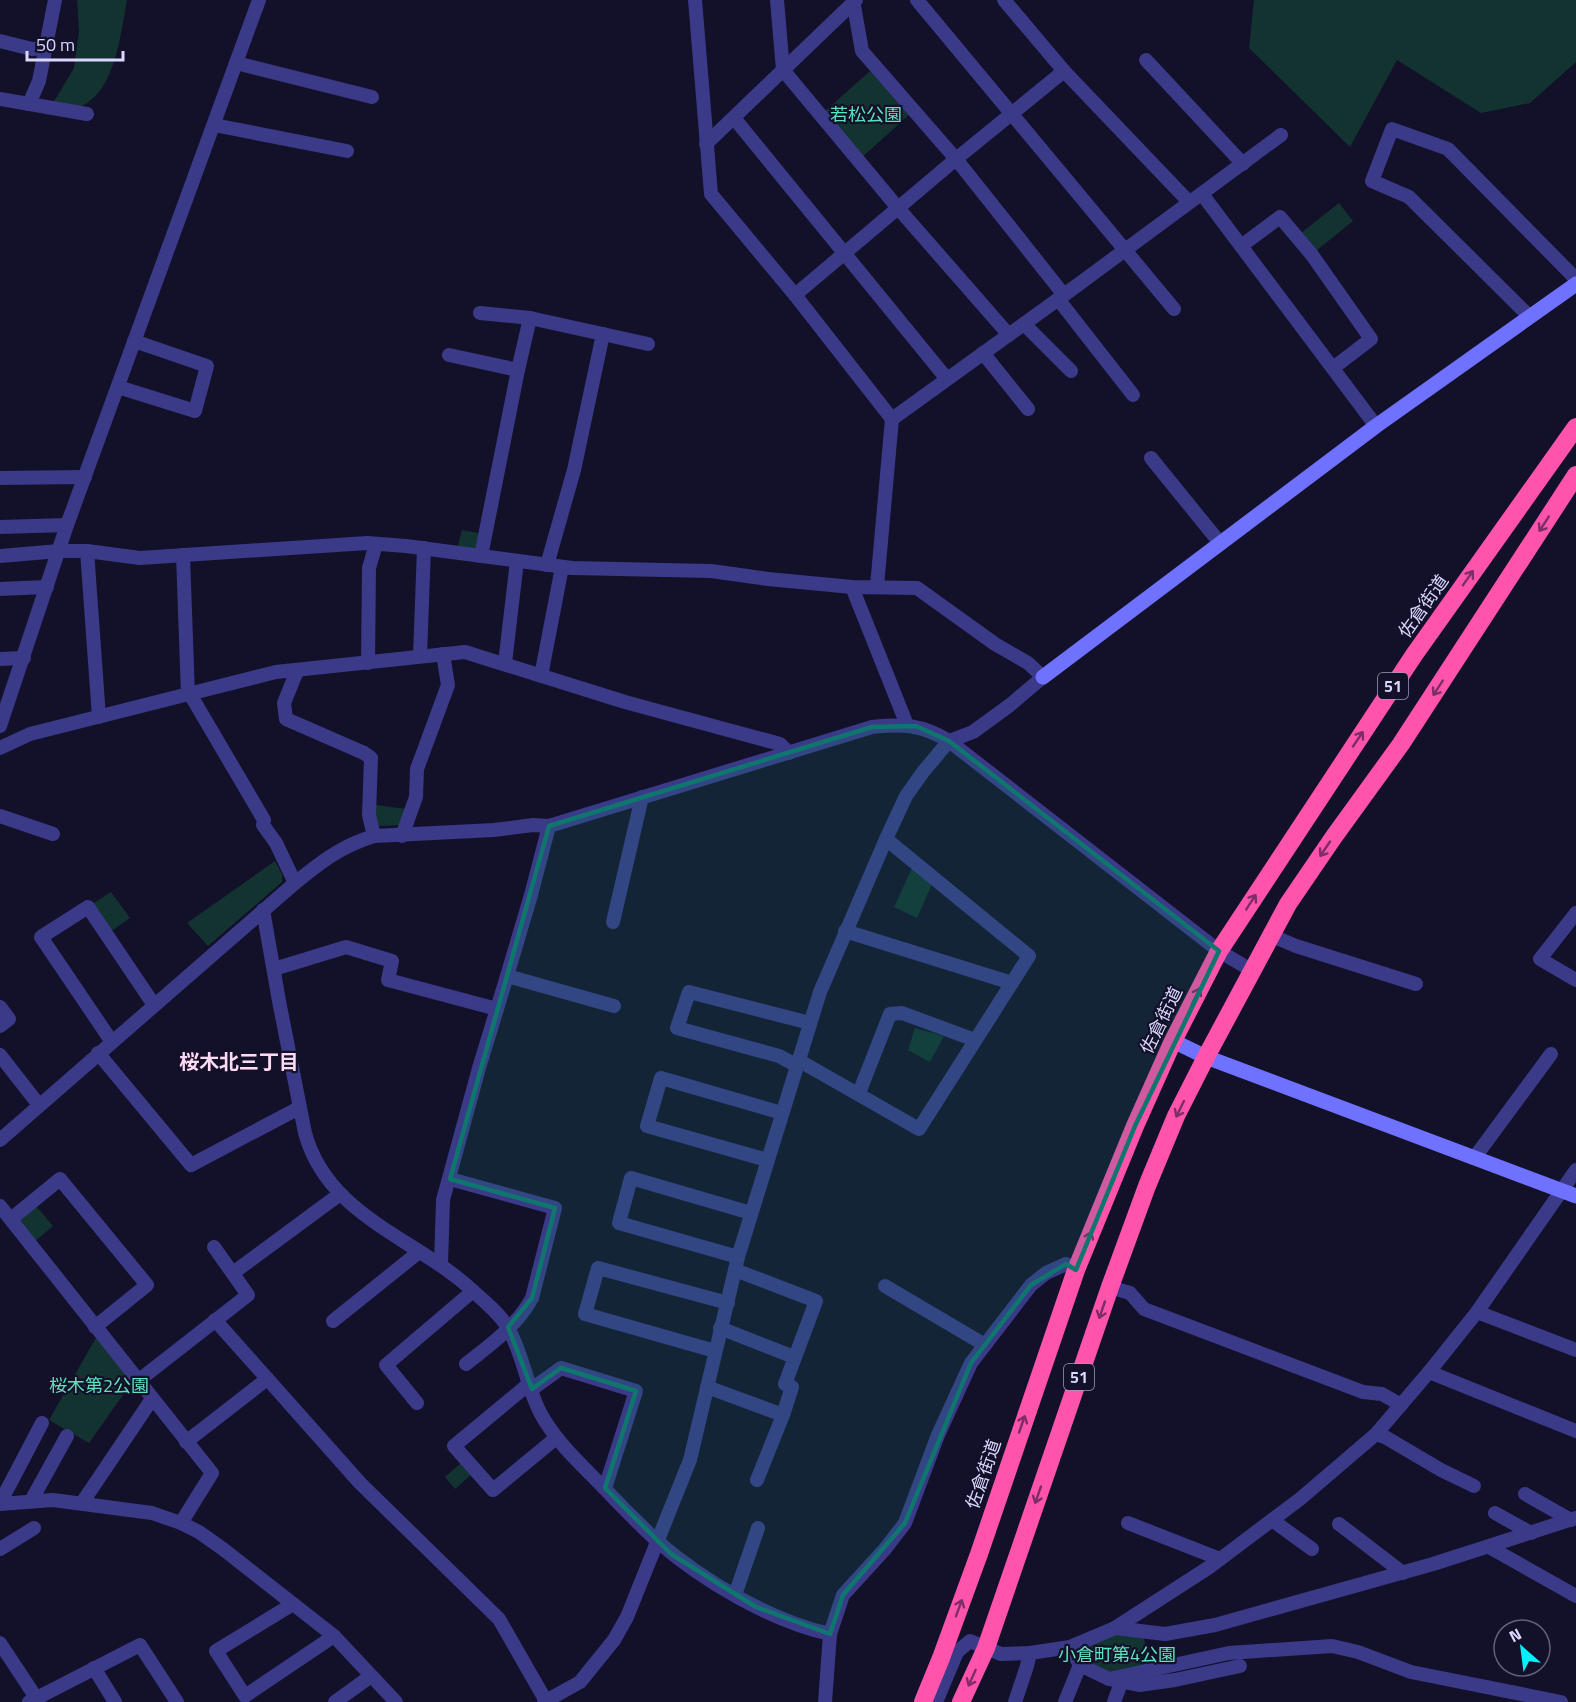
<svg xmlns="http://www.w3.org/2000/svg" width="1576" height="1702" font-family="'Titillium Web','Noto Sans JP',sans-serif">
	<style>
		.green { fill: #133331 }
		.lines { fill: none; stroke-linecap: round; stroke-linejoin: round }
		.street { stroke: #3a3a89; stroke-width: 14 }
		.secondary { stroke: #6f71ff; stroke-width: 15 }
		.highway { stroke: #ff53ac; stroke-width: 18 }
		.oneway { stroke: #7d2e64 }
		.marked { fill: #0f766e; fill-opacity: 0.2; stroke: #0f766e; stroke-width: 4.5; stroke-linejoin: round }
		.labels { text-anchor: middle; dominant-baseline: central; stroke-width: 4.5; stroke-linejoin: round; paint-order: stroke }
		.shield { fill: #131029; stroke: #9f9cbf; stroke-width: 1.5 }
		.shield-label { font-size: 16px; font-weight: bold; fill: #dbd8ff }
		.park-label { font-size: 18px; fill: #60e3bd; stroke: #131029 }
		.street-label { font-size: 18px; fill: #dbd8ff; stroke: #131029 }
		.neighbourhood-label { font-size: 20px; font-weight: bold; fill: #ffdaf3; stroke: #131029 }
	</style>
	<rect width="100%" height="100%" fill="#131029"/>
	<g class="green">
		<path d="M 77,0 L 127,0 C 121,32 116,84 87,103 C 76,110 58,112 46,115 L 74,68 L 79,31 Z"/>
		<path d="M 1254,0 L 1576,0 L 1576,62 L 1530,103 L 1481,113 L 1397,60 L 1350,147 L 1249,48 Z"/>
		<path d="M 870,71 L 909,115 L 861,158 L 822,114 Z"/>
		<path d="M 1339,203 L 1353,221 L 1316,251 L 1301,233 Z"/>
		<path d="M 462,530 L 484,534 L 477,552 L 456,552 Z"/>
		<path d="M 375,805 L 407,809 L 401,825 L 378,826 L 374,819 Z"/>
		<path d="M 275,861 L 282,874 L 282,882 L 208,946 L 187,923 Z"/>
		<path d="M 912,868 L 932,884 L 917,918 L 894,907 Z"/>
		<path d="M 111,892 L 130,918 L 110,932 L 91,905 Z"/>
		<path d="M 915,1028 L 944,1036 L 930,1062 L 908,1050 Z"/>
		<path d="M 36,1206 L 53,1226 L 34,1242 L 17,1222 Z"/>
		<path d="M 97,1336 L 132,1382 L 89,1443 L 49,1420 Z"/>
		<path d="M 461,1463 L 471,1475 L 455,1489 L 445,1477 Z"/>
		<path d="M 1116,1633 L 1144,1637 L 1148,1667 L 1109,1676 L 1081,1664 L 1075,1648 Z"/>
	</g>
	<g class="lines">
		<g class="street">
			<path d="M 695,0 L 711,194 L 795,295 L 892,419 L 877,586"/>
			<path d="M 777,0 L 783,70 L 898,208 L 1009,335"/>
			<path d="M 853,0 L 862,51 L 956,159 L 1064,295"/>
			<path d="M 917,0 L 1174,309"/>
			<path d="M 1004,0 L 1064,71 L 1189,202"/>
			<path d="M 0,41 L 32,49 L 45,48"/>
			<path d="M 1146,60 L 1243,164"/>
			<path d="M 236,63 L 372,97"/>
			<path d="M 0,99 L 87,114"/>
			<path d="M 29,104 L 39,81 L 55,0"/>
			<path d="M 734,118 L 947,379"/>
			<path d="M 214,125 L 347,151"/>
			<path d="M 706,144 L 856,0"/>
			<path d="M 1202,194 L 1376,426"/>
			<path d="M 1241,246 L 1280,217 L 1312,255 L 1371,339 L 1333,368"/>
			<path d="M 795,295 L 956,159 L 1064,71"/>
			<path d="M 1058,299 L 1133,395"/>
			<path d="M 480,313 L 530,318"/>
			<path d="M 1530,317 L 1409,197 L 1372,181 L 1392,129 L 1448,149 L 1576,279"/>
			<path d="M 1024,324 L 1071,371"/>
			<path d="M 983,353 L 1028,409"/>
			<path d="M 449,355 L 518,370 L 481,556"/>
			<path d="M 518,370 L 530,318 L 648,344"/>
			<path d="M 118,387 L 195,411 L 207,366 L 134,341"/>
			<path d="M 892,419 L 1064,295 L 1281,135"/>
			<path d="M 1151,458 L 1220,543"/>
			<path d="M 0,478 L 85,477"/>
			<path d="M 0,527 L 67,525"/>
			<path d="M 87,551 L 99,717"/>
			<path d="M 183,555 L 188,695"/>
			<path d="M 0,556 L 59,551 L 87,551 L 140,558 L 367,543 L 406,546 L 572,568 L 711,571 L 768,579 L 852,587 L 917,588 L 995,644 L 1028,663 L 1043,677 L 1010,705 L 973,732 L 949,741 L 923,772 L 906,796 L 886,839 L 820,992 L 738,1257 L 690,1460 L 627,1617 L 614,1640 L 580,1682 L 544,1702"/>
			<path d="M 547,565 L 574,470 L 603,334"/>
			<path d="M 852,587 L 907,725"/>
			<path d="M 0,589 L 47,587"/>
			<path d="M 420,656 L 424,548"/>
			<path d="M 0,659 L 24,658"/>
			<path d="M 368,663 L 369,568 L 376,544"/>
			<path d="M 505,663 L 517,561"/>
			<path d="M 297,671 L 284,703 L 286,719 L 364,753 L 371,758 L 369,815 L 374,836"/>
			<path d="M 541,676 L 562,567"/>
			<path d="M 190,694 L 264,820 L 263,825 L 276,843 L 295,883"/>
			<path d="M 0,726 L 67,525 L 259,0"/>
			<path d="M 0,748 L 30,734 L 276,672 L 465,652 L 625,702 L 780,744 L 789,753"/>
			<path d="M 0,816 L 53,834"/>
			<path d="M 402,836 L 416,797 L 417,769 L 448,685 L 443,654"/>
			<path d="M 263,910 L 279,1001 L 305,1133 C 328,1217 417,1238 474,1292 C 485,1302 501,1315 508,1328 C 524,1355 528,1395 545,1421 C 562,1448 584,1467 605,1489 C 622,1507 639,1524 657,1541 C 703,1581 771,1621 830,1634"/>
			<path d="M 1576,913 L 1540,959 L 1576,980"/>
			<path d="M 613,922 L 642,797"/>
			<path d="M 845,931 L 1012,983"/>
			<path d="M 1270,935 L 1296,946 L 1416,984"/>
			<path d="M 274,969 L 346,947 L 392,961 L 388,980 L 497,1009"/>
			<path d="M 507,976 L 531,895 L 549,826"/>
			<path d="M 0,1007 L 9,1019 L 0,1026"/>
			<path d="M 112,1042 L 41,937 L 88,907 L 154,1005"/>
			<path d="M 98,1053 L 191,1165 L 299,1108"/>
			<path d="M 0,1055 L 39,1105"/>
			<path d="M 798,1060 L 919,1129 L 1029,956 L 886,839"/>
			<path d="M 796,1065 L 779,1056 L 677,1028 L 689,992 L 810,1023"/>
			<path d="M 859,1093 L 890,1014 L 902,1013 L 975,1040"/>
			<path d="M 0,1140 L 295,883 C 321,862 341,846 374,836 L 494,830 L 533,825 L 549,826 L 872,727 C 903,724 921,724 949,741 L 1219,951 L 1251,970"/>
			<path d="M 1475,1157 L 1551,1054"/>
			<path d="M 767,1160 L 647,1126 L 661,1078 L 782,1113"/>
			<path d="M 450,1179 L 555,1208 L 532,1298 C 517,1326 490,1345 466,1364"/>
			<path d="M 0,1206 L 212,1473 L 181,1523"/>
			<path d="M 11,1219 L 60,1179 L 147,1285 L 95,1327"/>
			<path d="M 738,1257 L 619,1223 L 631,1178 L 751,1213"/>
			<path d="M 441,1264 L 443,1200 L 479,1068 L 507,976 L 614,1006"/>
			<path d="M 735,1270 L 816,1301 L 785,1384 L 792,1387 L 783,1415 L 757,1480"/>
			<path d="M 233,1273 L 340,1194"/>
			<path d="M 885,1286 L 985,1345"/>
			<path d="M 1110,1287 L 1130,1293 L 1144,1309 L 1363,1392 L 1382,1394 L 1401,1405"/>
			<path d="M 1477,1312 L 1576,1350"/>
			<path d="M 215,1320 L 360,1483 L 499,1619 L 546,1701"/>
			<path d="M 333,1321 L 419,1252"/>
			<path d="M 720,1328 L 794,1357"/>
			<path d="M 715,1351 L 585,1314 L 598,1268 L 728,1303"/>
			<path d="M 1429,1372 L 1576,1431"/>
			<path d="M 138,1381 L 248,1295 L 214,1247"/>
			<path d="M 530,1383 L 454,1446 L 493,1490 L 556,1438"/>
			<path d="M 707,1387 L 783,1415"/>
			<path d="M 532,1389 L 561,1368 L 636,1391 L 605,1488"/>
			<path d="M 417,1403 L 386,1365 L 473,1291"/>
			<path d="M 1376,1434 L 1385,1437 L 1441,1470 L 1474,1486"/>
			<path d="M 186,1442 L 267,1379"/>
			<path d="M 1525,1494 L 1571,1520"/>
			<path d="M 31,1501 L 67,1436"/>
			<path d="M 0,1503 L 42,1423"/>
			<path d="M 82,1503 L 152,1399"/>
			<path d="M 0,1504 L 53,1500 L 152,1513 L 181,1523 L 199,1532 L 223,1549 L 334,1636 L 396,1702"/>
			<path d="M 1495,1513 L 1531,1533"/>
			<path d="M 1272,1520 L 1312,1549"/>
			<path d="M 1128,1523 L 1220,1559"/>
			<path d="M 1339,1524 L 1403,1573"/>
			<path d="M 1489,1547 L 1576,1596"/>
			<path d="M 0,1549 L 34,1528"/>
			<path d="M 735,1595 L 758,1528"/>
			<path d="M 293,1604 L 216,1651 L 245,1696 L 334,1636"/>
			<path d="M 1115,1628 L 1165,1634 L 1215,1625 L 1433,1564 L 1576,1518"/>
			<path d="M 0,1643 L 39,1702"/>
			<path d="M 1070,1647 L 1080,1665 L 1109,1679 L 1139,1685 L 1175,1680 L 1240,1666"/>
			<path d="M 94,1668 L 115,1702"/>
			<path d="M 1109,1679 L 1229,1653 L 1332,1646 L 1358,1652 L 1411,1672 L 1561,1702"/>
			<path d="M 29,1702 L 140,1645 L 177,1702"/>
			<path d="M 335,1702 L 371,1676"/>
			<path d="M 825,1702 L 830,1634 L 843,1595 L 885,1549 L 905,1523 L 938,1435 L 971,1363 L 1031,1285 L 1046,1273 L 1066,1264 L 1076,1270"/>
			<path d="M 936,1702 L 957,1652 L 970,1641 L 1001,1654 L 1030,1653 L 1070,1647 L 1115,1628 L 1211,1566 L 1300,1499 L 1376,1434 L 1429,1372 L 1477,1312 L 1576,1170"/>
			<path d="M 1015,1702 L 1027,1666 L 1030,1653"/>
			<path d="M 1065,1702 L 1080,1665"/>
			<path d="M 1114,1702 L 1121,1683"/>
		</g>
		<g class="secondary">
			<path d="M 1043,677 L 1376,426 L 1576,284"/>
			<path d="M 1173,1041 L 1206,1057 L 1576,1196"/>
		</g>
		<g class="highway">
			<path d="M 923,1702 L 941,1658 L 979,1554 L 1076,1270 L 1135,1126 L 1173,1041 L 1219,951 L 1414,655 L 1576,427"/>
			<path d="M 961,1702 L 986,1648 L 1110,1287 L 1147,1186 L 1176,1116 L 1206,1057 L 1288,904 L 1333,838 L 1401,744 L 1576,475"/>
		</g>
	</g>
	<defs><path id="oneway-shaft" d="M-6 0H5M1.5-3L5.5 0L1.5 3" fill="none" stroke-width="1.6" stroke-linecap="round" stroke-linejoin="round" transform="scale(1.5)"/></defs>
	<g class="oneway">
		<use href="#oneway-shaft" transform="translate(1544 524) rotate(123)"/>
		<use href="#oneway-shaft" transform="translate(1468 578) rotate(-55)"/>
		<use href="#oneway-shaft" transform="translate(1438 688) rotate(123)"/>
		<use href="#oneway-shaft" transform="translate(1358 739) rotate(-56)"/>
		<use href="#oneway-shaft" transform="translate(1325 849) rotate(124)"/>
		<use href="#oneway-shaft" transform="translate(1251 902) rotate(-57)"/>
		<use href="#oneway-shaft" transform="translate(1196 996) rotate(-63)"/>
		<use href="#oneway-shaft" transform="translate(1180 1109) rotate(116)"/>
		<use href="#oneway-shaft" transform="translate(1088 1240) rotate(-68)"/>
		<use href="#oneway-shaft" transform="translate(1102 1310) rotate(109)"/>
		<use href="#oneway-shaft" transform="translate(1022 1424) rotate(-71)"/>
		<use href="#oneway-shaft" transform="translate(1038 1495) rotate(109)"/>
		<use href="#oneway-shaft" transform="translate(959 1608) rotate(-70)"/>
		<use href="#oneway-shaft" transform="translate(972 1678) rotate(114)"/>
	</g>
	<path class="marked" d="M 916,726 L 949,741 L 1219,951 L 1135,1126 L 1076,1270 L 1066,1264 L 1031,1285 L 971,1363 L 905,1523 L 843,1595 L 830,1634 L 756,1607 L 671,1554 L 605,1488 L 636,1391 L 561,1368 L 532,1389 L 508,1327 L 532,1298 L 555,1208 L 450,1179 L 549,826 L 872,727 Z"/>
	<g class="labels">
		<g class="shield">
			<rect x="1378" y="673" width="30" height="26" rx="4.5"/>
			<rect x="1064" y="1364" width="30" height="26" rx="4.5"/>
		</g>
		<g class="shield-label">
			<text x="1393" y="686">51</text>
			<text x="1079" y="1377">51</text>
		</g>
		<g class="park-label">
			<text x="866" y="114">若松公園</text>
			<text x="99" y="1385">桜木第2公園</text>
			<text x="1117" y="1654">小倉町第4公園</text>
		</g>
		<g class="street-label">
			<text transform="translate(1423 606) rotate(-55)">佐倉街道</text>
			<text transform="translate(1161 1020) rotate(-64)">佐倉街道</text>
			<text transform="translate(983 1474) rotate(-71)">佐倉街道</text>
		</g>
		<g class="neighbourhood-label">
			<text x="239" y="1061">桜木北三丁目</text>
		</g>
	</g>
	<g transform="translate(1522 1648) rotate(332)"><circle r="28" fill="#131029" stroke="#63607f" stroke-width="1.5"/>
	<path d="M0-4.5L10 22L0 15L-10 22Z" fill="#04efff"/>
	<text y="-9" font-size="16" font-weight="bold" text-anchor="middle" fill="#dbd8ff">N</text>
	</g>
	<path d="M27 51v9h96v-9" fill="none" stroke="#dbd8ff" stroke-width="3"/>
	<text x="36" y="51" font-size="18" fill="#dbd8ff" stroke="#131029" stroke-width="4.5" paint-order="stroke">50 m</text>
</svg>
